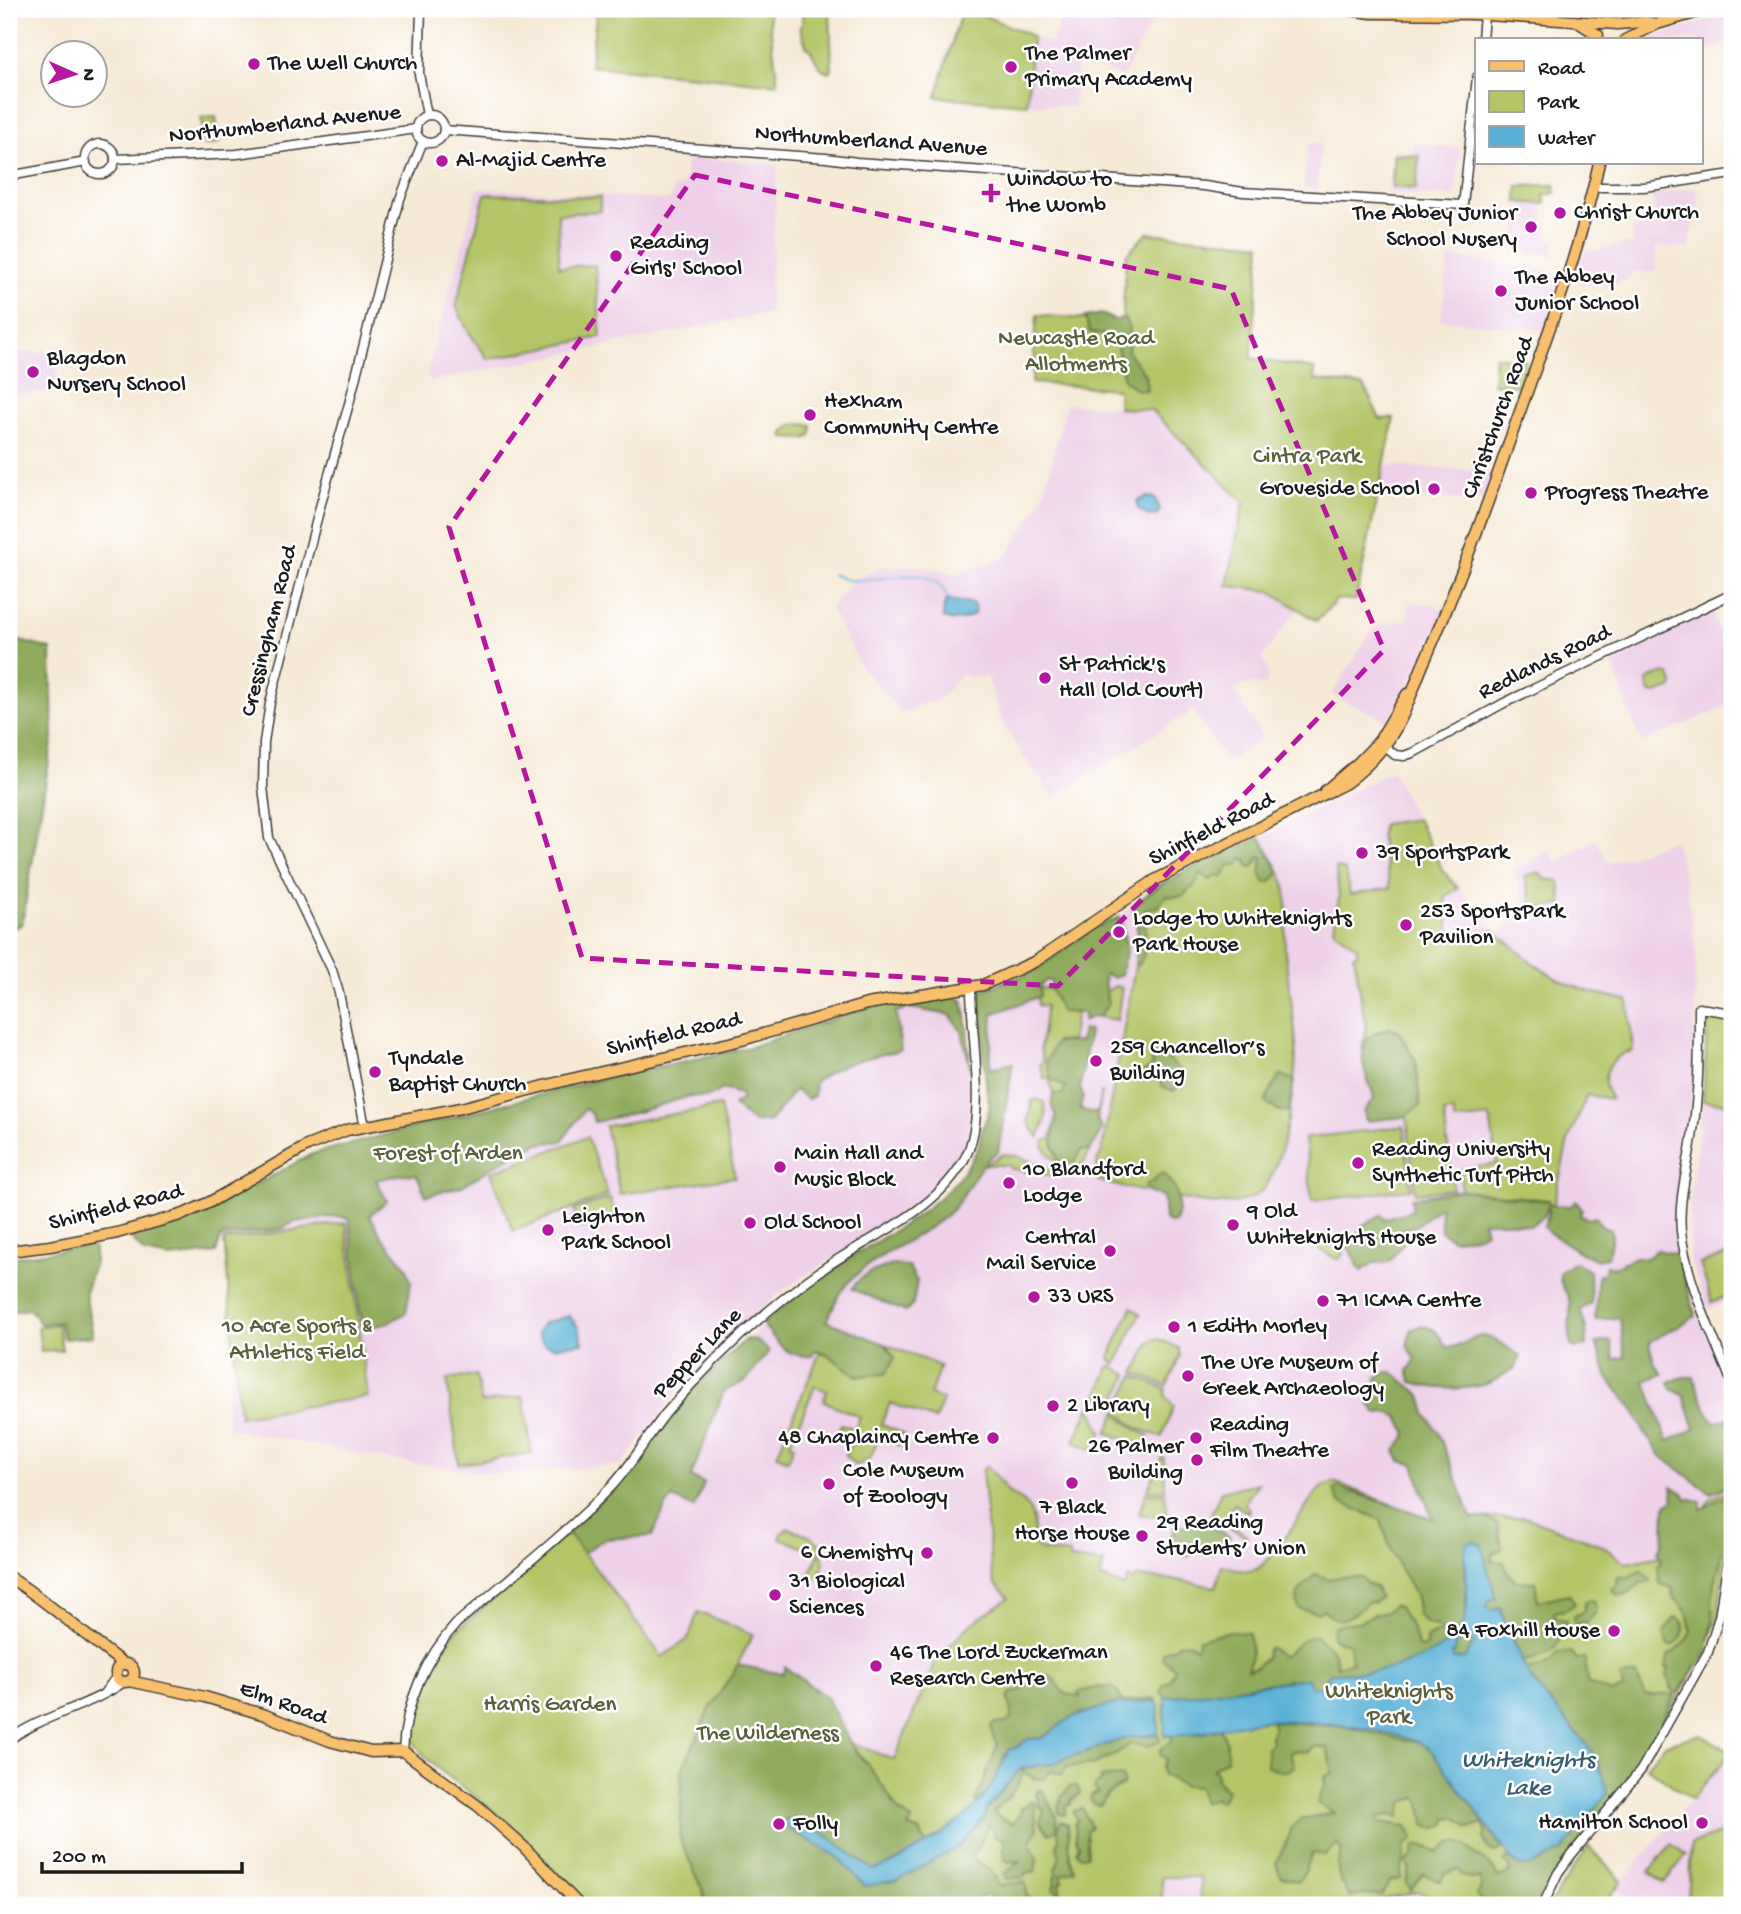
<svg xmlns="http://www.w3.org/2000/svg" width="1741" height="1914" font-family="'Gochi Hand',sans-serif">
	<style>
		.built { fill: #eed0e8 }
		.green { fill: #b4c568; stroke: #687042; stroke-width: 2 }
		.forest { fill: #8faa5c; stroke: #56633c; stroke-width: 2 }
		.water { fill: #58b0d5; stroke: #3a6678; stroke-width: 2; fill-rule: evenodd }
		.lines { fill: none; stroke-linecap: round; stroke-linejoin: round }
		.stream { stroke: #58b0d5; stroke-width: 2 }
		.minor-casing { stroke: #3d3b38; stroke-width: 11 }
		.major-casing { stroke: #3d3b38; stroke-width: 13 }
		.minor { stroke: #fff; stroke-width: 8 }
		.major { stroke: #f8bf6c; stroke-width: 10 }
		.marked { fill: none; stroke: #b5179e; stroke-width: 5; stroke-dasharray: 14 9; stroke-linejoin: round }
		.poi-dot { fill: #b5179e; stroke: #fff; stroke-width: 2.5 }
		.labels { text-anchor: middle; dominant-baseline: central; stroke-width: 5; stroke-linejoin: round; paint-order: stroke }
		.poi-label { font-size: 23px; fill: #1c1c1c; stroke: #fff; text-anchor: start }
		.street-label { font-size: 23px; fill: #1c1c1c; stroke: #fff }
		.park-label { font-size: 23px; fill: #59603a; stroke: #fff }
		.water-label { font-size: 24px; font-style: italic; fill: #375f6f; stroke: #fff }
	</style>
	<rect width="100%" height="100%" fill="#fff"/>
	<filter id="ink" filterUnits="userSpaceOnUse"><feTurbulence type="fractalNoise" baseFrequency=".0143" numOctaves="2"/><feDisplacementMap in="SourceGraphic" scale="14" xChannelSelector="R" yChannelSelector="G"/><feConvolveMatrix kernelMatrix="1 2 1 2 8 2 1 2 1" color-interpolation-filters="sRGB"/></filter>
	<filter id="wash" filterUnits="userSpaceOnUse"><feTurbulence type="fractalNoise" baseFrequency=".00686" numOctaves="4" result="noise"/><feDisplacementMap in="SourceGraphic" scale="28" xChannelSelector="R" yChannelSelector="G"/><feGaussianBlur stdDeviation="1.57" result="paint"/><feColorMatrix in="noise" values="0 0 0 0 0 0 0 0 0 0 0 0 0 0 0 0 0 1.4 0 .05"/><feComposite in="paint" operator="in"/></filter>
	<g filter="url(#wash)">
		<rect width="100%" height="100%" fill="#f6e9d5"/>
		<g class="built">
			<path d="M 962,9 L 969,9 L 1051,44 L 1064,12 L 1089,20 L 1095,9 L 1158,9 L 1122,78 L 1077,56 L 1074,107 L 936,97 Z"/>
			<path d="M 1732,13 L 1732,43 L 1701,49 L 1701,40 L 1643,40 Z"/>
			<path d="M 1308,143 L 1321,144 L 1317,189 L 1304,188 Z"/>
			<path d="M 1414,143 L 1461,149 L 1455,197 L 1387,193 L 1393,150 L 1413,153 Z"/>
			<path d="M 687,157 L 778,164 L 769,313 L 430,381 L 427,373 L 478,188 L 670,200 L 674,187 L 683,185 Z"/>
			<path d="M 1698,188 L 1696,197 L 1699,198 L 1689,249 L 1657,246 L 1656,271 L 1633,272 L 1630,279 L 1613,284 L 1592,285 L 1574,281 L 1582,253 L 1633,243 L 1633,227 L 1654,222 L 1653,194 Z"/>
			<path d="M 1522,203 L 1542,205 L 1548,238 L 1554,242 L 1553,256 L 1513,250 Z"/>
			<path d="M 1449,257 L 1562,273 L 1545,330 L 1441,320 Z"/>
			<path d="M 57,351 L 57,390 L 9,396 L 9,353 Z"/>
			<path d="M 1066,404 L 1151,410 L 1244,502 L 1227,586 L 1270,591 L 1298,609 L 1262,657 L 1268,672 L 1266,684 L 1243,685 L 1234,690 L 1263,738 L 1226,762 L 1193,710 L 1054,797 L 1025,759 L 1000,718 L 988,677 L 968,677 L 961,674 L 938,700 L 925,703 L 902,713 L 861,667 L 830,608 L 856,578 L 885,567 L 919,566 L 956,574 L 1006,557 L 1042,500 Z"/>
			<path d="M 1385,465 L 1493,472 L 1484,501 L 1379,496 Z"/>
			<path d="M 1409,602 L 1432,604 L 1445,609 L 1421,661 L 1388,721 L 1332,695 L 1375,625 L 1408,620 Z"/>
			<path d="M 1712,611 L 1732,666 L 1732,704 L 1641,743 L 1612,662 Z"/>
			<path d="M 1392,771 L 1443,871 L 1499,936 L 1516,914 L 1520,903 L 1521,892 L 1513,870 L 1550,850 L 1557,862 L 1596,839 L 1608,863 L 1637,854 L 1674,839 L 1688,893 L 1696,954 L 1694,1079 L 1677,1214 L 1681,1258 L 1696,1309 L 1732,1392 L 1732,1538 L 1723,1571 L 1671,1708 L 1658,1733 L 1551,1879 L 1539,1905 L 585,1905 L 537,1849 L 481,1801 L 441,1772 L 424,1758 L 412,1740 L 415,1714 L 427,1679 L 471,1616 L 528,1568 L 613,1488 L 696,1386 L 798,1293 L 922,1212 L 950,1189 L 978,1147 L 984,1123 L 989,1117 L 990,1102 L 987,1095 L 979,991 L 1024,975 L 1051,959 L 1092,929 L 1120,917 L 1157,886 L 1186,869 L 1261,838 Z"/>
			<path d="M 960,996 L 965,997 L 967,1003 L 972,1098 L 968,1138 L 957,1162 L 942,1182 L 918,1204 L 789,1286 L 735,1330 L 686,1381 L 621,1465 L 497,1474 L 395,1461 L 227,1428 L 229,1378 L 234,1374 L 225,1251 L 213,1208 L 312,1154 L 668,1062 L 750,1047 L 868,1007 Z"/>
			<path d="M 1708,1016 L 1732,1019 L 1732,1300 L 1707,1309 L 1690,1260 L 1689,1202 L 1704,1097 Z"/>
			<path d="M 1731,1752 L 1732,1830 L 1692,1844 L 1688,1905 L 1639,1905 L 1616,1889 Z"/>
		</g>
		<g class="green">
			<path d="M 590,9 L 768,9 L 778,84 L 590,66 L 596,18 Z"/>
			<path d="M 802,9 L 830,9 L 832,70 L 829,72 C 818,70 815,57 809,48 L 807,48 L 800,27 L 802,25 Z"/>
			<path d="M 962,9 L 969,9 L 1032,36 L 1027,104 L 936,97 Z"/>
			<path d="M 216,117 L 219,143 L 204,145 L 201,118 Z"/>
			<path d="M 1394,154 L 1419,156 L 1416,189 L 1392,187 Z"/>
			<path d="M 1555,185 L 1556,193 L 1544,195 L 1545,204 L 1517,202 L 1518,186 Z"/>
			<path d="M 485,194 L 600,197 L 600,211 L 558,214 L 559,267 L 595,265 L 601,337 L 488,359 L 468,331 L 456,306 Z"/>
			<path d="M 1147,233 L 1261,244 L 1251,358 L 1314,369 L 1315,380 L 1364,386 L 1380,419 L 1394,418 L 1356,600 L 1337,599 L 1317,621 L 1270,591 L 1227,586 L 1244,502 L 1151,410 L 1118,408 L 1118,389 L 1032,383 L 1037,315 L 1085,319 L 1120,326 L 1121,343 L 1126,255 Z"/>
			<path d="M 1495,356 L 1526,360 L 1523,386 L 1493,384 Z"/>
			<path d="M 793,424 L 812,425 L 811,436 L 805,439 L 783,438 L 784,433 Z"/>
			<path d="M 1665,673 L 1670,675 L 1673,685 L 1671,689 L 1655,694 L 1650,693 L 1647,682 L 1650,678 Z"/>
			<path d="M 1417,819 L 1443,871 L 1458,888 L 1445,897 L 1450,935 L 1494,930 C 1500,937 1508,942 1515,948 C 1552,982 1579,991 1628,1000 L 1633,1051 C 1617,1053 1604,1067 1605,1083 C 1605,1089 1609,1094 1612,1099 L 1587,1095 L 1568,1141 L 1554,1203 L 1548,1205 L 1549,1200 L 1461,1190 L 1461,1169 L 1497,1164 L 1490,1117 L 1454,1121 L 1454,1112 L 1444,1113 L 1453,1189 L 1415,1193 L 1407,1118 L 1404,1117 L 1420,1106 L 1416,1062 L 1398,1030 C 1380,1026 1370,1034 1362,1050 L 1366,1028 L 1354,955 L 1357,954 L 1357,947 L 1334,929 L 1339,897 L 1336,868 L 1345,870 L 1350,895 L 1390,888 L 1380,836 L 1383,824 Z"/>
			<path d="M 1261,838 C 1269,853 1281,869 1285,886 C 1290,905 1284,929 1285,949 C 1287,981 1294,1012 1296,1044 C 1297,1075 1284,1178 1257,1195 C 1227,1212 1190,1200 1159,1194 C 1137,1190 1117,1187 1097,1180 L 1097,1162 L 1102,1151 L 1135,967 L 1138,932 L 1133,906 L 1157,886 Z"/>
			<path d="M 1539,872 L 1544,879 L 1560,881 L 1562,905 L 1533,909 L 1525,876 Z"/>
			<path d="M 1115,986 L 1122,988 L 1117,1020 L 1099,1017 L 1108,1004 L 1106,992 Z"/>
			<path d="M 1040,988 L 1051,989 L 1061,1012 L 1076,1012 L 1071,1041 L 1056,1042 L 1065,1087 L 1063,1094 L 1053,1095 L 1049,1078 L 1044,1078 L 1040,1064 L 1043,1062 L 1040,1049 L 1046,1006 L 1038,1005 L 1037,997 L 1040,996 Z"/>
			<path d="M 1708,1016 L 1732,1019 L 1732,1104 L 1703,1101 Z"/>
			<path d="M 1037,1099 L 1045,1103 L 1046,1118 L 1039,1138 L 1028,1122 L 1032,1101 Z"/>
			<path d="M 720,1106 L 735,1177 L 620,1194 L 605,1126 Z"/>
			<path d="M 1055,1124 L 1053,1143 L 1059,1162 L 1080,1150 L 1090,1150 L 1084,1163 L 1078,1168 C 1061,1169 1052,1159 1043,1146 L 1045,1141 L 1050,1139 Z"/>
			<path d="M 1404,1126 L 1411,1189 L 1312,1201 L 1305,1138 Z"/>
			<path d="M 587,1137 L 608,1195 L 513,1231 L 491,1172 Z"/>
			<path d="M 1003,1154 L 1017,1156 L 1054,1170 L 1058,1174 L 1058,1177 L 1009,1168 L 1009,1165 L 985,1165 Z"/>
			<path d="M 610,1198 L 616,1217 L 580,1228 L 574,1210 Z"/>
			<path d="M 346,1223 L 368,1397 L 240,1416 L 224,1240 Z"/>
			<path d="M 1340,1235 L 1344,1238 L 1346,1246 L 1340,1259 L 1337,1259 L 1303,1241 L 1314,1239 L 1315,1245 L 1336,1242 L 1336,1236 Z"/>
			<path d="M 1729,1254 L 1732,1264 L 1732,1295 L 1712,1302 L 1700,1264 Z"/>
			<path d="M 1132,1307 L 1140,1314 L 1116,1365 L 1110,1360 L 1110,1356 Z"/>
			<path d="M 58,1324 L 62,1350 L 41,1352 L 38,1327 Z"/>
			<path d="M 1154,1339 L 1159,1339 L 1179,1348 L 1180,1356 L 1167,1386 L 1135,1373 L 1150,1342 Z"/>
			<path d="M 885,1344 L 940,1366 L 930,1395 L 943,1400 L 935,1420 L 890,1403 L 881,1424 L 904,1434 L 900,1446 L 879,1437 L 870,1458 L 856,1466 L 845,1455 L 850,1443 L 836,1437 L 841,1424 L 855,1429 L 860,1417 L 823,1401 L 827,1391 L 815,1386 L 790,1444 L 794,1446 L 788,1460 L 777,1455 L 820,1352 L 827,1354 L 857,1376 L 895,1358 Z"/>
			<path d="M 1112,1366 L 1128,1375 L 1113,1407 L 1097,1396 L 1109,1367 Z"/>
			<path d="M 476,1375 L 481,1403 L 523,1396 L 532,1453 L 459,1464 L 447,1379 Z"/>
			<path d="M 1134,1376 L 1166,1389 L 1165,1396 L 1174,1406 L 1162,1437 L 1137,1428 L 1117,1411 Z"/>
			<path d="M 1090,1406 L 1102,1432 L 1095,1451 L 1074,1442 Z"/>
			<path d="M 1116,1413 L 1135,1429 L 1149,1436 L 1145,1446 L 1107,1433 Z"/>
			<path d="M 1162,1457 L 1164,1458 L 1165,1490 L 1147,1491 Z"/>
			<path d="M 986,1466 C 996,1472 1000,1484 1008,1492 C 1012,1496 1018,1497 1022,1501 C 1035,1512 1035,1528 1033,1543 L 1043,1551 L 1070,1554 L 1070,1559 L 1104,1563 L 1100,1577 L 1124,1587 L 1128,1578 L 1133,1581 L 1135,1577 L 1176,1580 L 1216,1587 L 1222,1565 C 1230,1567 1241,1571 1249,1571 C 1274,1570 1304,1499 1324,1486 C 1327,1484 1331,1483 1334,1482 L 1434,1520 L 1525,1517 L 1601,1545 L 1626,1563 L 1661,1556 L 1701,1516 L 1710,1499 L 1732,1488 L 1732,1538 L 1723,1571 L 1718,1616 L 1706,1649 L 1658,1733 L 1551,1879 L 1539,1905 L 1468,1905 L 1417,1892 L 1374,1901 L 1332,1905 L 1315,1905 L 1293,1897 L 1287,1905 L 1201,1905 L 1200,1877 L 1162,1877 L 1162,1903 L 1080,1899 L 1028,1899 L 1025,1883 L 905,1899 L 880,1905 L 757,1810 L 903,1833 L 912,1820 L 899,1811 L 869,1766 L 850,1742 L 894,1760 L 936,1659 L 970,1625 L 1009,1598 L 995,1584 L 992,1574 L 982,1471 Z"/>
			<path d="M 1258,1483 L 1244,1504 L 1250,1509 L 1248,1513 L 1234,1504 L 1224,1520 L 1247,1535 L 1246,1537 L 1210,1517 L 1221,1491 Z"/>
			<path d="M 1165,1493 L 1167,1514 L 1154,1517 L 1139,1514 L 1145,1494 Z"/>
			<path d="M 788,1528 L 809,1536 L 819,1543 L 824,1563 L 819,1576 L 814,1579 L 809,1577 L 819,1554 L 780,1538 L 782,1533 Z"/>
			<path d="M 568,1532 L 662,1657 L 688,1639 L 698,1612 L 753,1634 L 733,1674 L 703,1891 L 706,1905 L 585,1905 C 552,1867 521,1832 481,1801 C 455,1780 431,1768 412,1740 L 415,1714 L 427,1679 L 452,1635 Z"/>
			<path d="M 1700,1734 L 1731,1752 L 1692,1799 L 1646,1767 L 1664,1745 Z"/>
			<path d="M 1732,1830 L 1732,1905 L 1688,1905 L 1691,1844 Z"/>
			<path d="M 1671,1844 L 1686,1855 L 1664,1883 L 1649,1871 Z"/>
			<path d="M 1589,1846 L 1622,1881 L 1603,1905 L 1549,1905 Z"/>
		</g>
		<g class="forest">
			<path d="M 1102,314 L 1114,320 L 1125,319 L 1129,328 L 1128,352 L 1145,375 L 1147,390 L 1137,390 L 1124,380 L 1116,343 L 1105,335 L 1090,333 L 1085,317 Z"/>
			<path d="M 9,638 L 51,649 L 53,737 L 22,924 L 9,931 Z"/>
			<path d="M 1261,838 L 1279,873 L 1271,882 L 1266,883 L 1260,873 L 1263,857 L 1259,858 L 1253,867 L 1248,866 L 1247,860 L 1243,858 L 1238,865 L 1229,865 L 1223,877 L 1217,875 L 1210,880 L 1201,873 L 1193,888 L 1189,889 L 1183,896 L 1170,897 L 1167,895 L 1157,907 L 1145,909 C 1144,926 1151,958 1135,967 L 1138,932 L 1133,906 C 1173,872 1213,858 1261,838 Z"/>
			<path d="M 1120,917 L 1127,948 L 1121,974 L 1114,978 L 1105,974 L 1104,982 L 1108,1004 L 1099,1017 L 1093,1016 L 1083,1021 L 1084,1013 L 1061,1012 L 1051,989 L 1051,981 L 1047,980 L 1040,986 L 1040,996 L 993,1014 L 990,1069 L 1013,1063 L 998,1152 C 975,1165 969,1193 951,1211 C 921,1239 874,1253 848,1283 C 838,1294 833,1308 826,1321 L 885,1344 L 895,1358 L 885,1374 L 857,1376 L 827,1354 L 815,1350 L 812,1356 C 786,1358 777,1343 763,1324 C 785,1305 806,1286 830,1270 C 882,1236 947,1209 977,1150 C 981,1142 980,1133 984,1125 C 988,1114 992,1107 987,1095 L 979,991 L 1024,975 L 1051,959 L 1092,929 Z"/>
			<path d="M 953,997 L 963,1000 L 966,1016 L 971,1072 L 962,1032 L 950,1015 L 910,1008 L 896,1012 L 901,1050 C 871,1057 838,1062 815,1082 L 814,1096 L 808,1099 L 795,1090 L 770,1121 L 754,1123 L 733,1105 L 742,1099 L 740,1094 L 723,1089 L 709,1097 L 690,1096 L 634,1113 L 594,1122 L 592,1114 L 585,1109 L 562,1141 L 537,1144 L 509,1157 L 462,1186 L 426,1196 L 417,1175 L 403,1174 L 376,1180 L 387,1201 L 370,1215 L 381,1236 L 406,1266 L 411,1283 L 406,1313 L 385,1324 L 364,1328 L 360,1312 L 349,1219 L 339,1216 L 294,1222 L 281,1229 L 221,1237 L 216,1253 L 170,1258 L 144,1253 L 131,1238 L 185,1220 L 213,1208 L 312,1154 L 584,1083 L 750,1047 L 868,1007 Z"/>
			<path d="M 1389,1028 L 1398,1030 L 1416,1062 L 1420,1106 L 1404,1117 L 1366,1121 L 1364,1112 L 1374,1098 C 1367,1073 1356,1063 1368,1037 Z"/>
			<path d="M 1082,1030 L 1089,1031 L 1080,1087 L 1083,1097 L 1080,1109 L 1091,1113 L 1098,1112 L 1102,1091 L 1097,1119 L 1102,1130 L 1090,1150 L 1081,1150 L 1074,1163 L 1059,1162 L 1053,1143 L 1056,1115 C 1051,1109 1050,1101 1054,1094 L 1063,1094 L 1065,1087 L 1051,1079 L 1046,1061 L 1056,1042 L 1080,1042 Z"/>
			<path d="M 1159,1050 L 1182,1072 L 1181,1081 L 1174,1091 L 1163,1087 L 1155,1073 L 1144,1075 L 1143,1071 L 1152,1067 L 1151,1060 Z"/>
			<path d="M 1280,1074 L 1294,1080 L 1289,1111 L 1278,1111 L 1266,1103 L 1266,1099 Z"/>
			<path d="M 1163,1173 C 1178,1186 1182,1204 1175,1222 L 1169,1223 L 1165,1220 L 1163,1196 L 1150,1193 L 1145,1187 L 1148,1183 L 1155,1181 L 1156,1177 Z"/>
			<path d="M 1461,1190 L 1549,1201 L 1549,1205 L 1571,1206 L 1576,1201 L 1582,1210 L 1580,1216 L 1590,1219 L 1595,1217 L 1602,1227 L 1611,1230 L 1612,1237 L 1608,1256 L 1598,1260 L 1581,1253 L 1547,1231 L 1544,1227 L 1549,1212 L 1548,1207 L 1544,1216 L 1530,1226 L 1509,1222 L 1483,1222 L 1486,1231 L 1475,1237 L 1452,1239 L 1441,1231 L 1440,1206 L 1416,1226 L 1400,1230 L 1404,1242 L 1389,1262 L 1373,1263 L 1361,1271 L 1348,1247 L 1363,1225 L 1382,1214 L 1383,1219 L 1413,1210 L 1411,1198 Z"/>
			<path d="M 89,1246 L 94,1249 L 94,1265 L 85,1293 L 93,1336 L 64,1339 L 60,1322 L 40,1324 L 30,1309 L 9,1312 L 9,1258 Z"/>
			<path d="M 1656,1250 L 1677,1254 L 1696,1316 L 1650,1342 L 1654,1363 L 1663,1374 L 1645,1381 L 1668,1441 L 1695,1429 L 1684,1396 L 1672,1389 L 1669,1382 L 1683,1377 L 1694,1377 C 1698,1393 1705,1409 1714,1423 L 1732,1417 L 1732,1484 L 1711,1493 L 1662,1457 L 1645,1434 L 1634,1411 L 1608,1378 L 1596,1343 L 1611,1341 L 1614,1359 L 1625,1357 L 1620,1318 L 1595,1320 L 1598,1274 L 1602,1275 L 1607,1265 L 1612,1268 L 1635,1257 L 1648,1258 Z"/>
			<path d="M 1575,1262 L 1590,1271 L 1591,1303 L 1580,1310 L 1586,1328 L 1587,1345 L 1576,1348 L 1571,1346 C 1567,1330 1571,1320 1570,1305 C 1569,1290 1558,1288 1560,1272 Z"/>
			<path d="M 892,1265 L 908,1266 L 917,1281 L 913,1304 L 906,1312 L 852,1289 C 860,1274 877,1270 892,1265 Z"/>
			<path d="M 1422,1325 L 1435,1330 L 1447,1347 C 1463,1346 1460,1345 1473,1338 C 1488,1330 1507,1348 1520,1356 L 1514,1370 C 1505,1373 1498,1379 1489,1383 C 1466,1391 1435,1390 1412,1382 L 1408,1371 L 1416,1359 L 1407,1346 L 1411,1330 Z"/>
			<path d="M 746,1339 L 756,1340 L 769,1351 L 746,1381 L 724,1391 L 691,1477 L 704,1483 L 694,1508 L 673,1498 L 666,1506 L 652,1536 L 604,1539 L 583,1553 L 568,1532 L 613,1488 L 696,1386 Z"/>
			<path d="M 1387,1372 L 1392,1372 L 1421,1395 L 1426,1414 L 1438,1432 L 1472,1519 L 1485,1518 L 1498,1524 L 1502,1549 L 1493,1553 L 1491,1561 L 1504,1562 L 1507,1572 L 1515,1581 L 1535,1582 L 1538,1601 L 1569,1594 L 1575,1604 L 1565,1610 L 1554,1612 L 1554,1616 L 1566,1621 C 1555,1656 1555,1651 1523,1662 L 1500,1608 L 1494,1611 L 1487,1607 L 1487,1603 L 1492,1599 L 1481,1544 L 1464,1553 C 1465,1569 1468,1603 1465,1619 C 1460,1647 1410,1664 1385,1670 C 1368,1673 1348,1672 1330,1673 L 1323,1687 L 1312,1687 L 1297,1679 L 1211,1692 L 1165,1697 L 1161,1692 L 1163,1685 L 1170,1680 L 1175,1668 L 1162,1659 L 1163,1652 L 1177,1646 L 1179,1643 L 1188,1642 L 1196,1648 L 1199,1639 L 1226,1632 L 1249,1633 L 1251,1655 L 1248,1670 L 1256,1667 L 1266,1658 L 1267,1649 L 1270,1647 L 1282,1657 C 1294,1650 1301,1636 1316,1636 L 1334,1652 L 1337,1666 L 1352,1662 L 1349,1644 L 1337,1641 L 1332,1637 L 1333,1627 C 1343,1621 1354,1625 1363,1620 C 1374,1615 1373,1613 1386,1612 L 1393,1605 L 1399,1607 C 1403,1616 1409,1622 1413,1630 C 1416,1635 1416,1642 1419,1648 L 1426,1647 L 1426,1638 L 1440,1631 L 1438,1626 L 1427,1624 L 1418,1615 C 1419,1595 1408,1582 1398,1565 C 1390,1551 1386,1534 1380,1519 L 1339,1502 L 1334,1490 L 1338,1487 L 1433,1519 L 1424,1497 L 1414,1464 L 1400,1461 L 1395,1451 L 1407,1434 L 1399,1417 L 1387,1412 L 1377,1413 L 1369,1404 L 1377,1377 Z"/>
			<path d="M 1672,1487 L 1682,1492 L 1686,1498 L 1701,1501 L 1701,1509 C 1711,1506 1717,1498 1726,1497 L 1728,1501 L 1732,1500 C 1732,1531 1719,1561 1713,1592 C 1711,1602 1713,1610 1713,1619 C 1712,1631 1708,1640 1709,1652 C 1697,1666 1689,1678 1678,1693 L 1673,1691 L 1667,1677 L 1669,1668 L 1666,1668 L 1668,1656 C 1678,1650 1686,1643 1691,1631 L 1687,1612 L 1673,1596 L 1672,1588 L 1660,1584 L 1658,1565 L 1662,1561 L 1658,1551 C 1668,1537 1662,1521 1666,1505 L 1674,1500 Z"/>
			<path d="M 1201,1521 L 1230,1537 L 1220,1548 L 1207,1554 L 1197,1552 L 1188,1557 L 1166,1548 L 1177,1523 L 1185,1527 Z"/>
			<path d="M 1641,1571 L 1651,1580 L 1650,1582 L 1641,1583 L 1627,1594 L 1617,1595 L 1612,1589 L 1617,1585 L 1617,1579 L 1620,1576 L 1626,1578 Z"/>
			<path d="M 1315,1574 L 1329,1579 L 1344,1576 L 1361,1577 L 1365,1582 L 1376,1588 L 1380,1598 L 1373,1603 L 1368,1602 C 1360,1610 1344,1625 1332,1617 C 1328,1615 1326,1612 1323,1609 L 1319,1613 L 1299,1609 C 1293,1589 1304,1588 1315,1574 Z"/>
			<path d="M 1589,1599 L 1594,1602 L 1596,1612 L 1587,1622 L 1576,1624 L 1573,1621 L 1574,1616 L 1583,1612 L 1585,1602 Z"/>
			<path d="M 1675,1617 C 1691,1623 1683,1639 1673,1646 L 1669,1645 L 1664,1632 Z"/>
			<path d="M 1465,1636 L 1472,1638 L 1474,1643 L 1465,1658 L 1453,1659 L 1451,1653 L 1455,1652 L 1454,1646 Z"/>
			<path d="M 1571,1652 L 1576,1659 L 1585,1658 L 1588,1684 L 1612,1693 L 1623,1689 L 1621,1677 L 1636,1675 L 1646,1696 C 1655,1696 1666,1693 1675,1695 L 1639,1769 L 1551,1879 L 1539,1905 L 1486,1905 L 1477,1895 L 1481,1887 L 1480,1878 L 1471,1879 L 1461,1875 L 1459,1869 L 1444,1874 L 1441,1882 L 1424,1874 L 1411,1890 L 1406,1883 L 1410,1869 L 1406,1863 L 1413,1856 L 1414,1847 C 1422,1844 1433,1848 1438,1853 C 1455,1836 1459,1840 1475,1854 C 1483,1861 1494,1865 1498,1877 L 1510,1873 L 1510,1866 L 1504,1862 L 1507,1858 L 1521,1866 L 1540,1862 L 1562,1851 L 1604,1790 L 1603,1775 L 1592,1751 L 1530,1679 L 1525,1669 C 1540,1669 1550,1666 1557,1653 Z"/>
			<path d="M 738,1665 L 783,1674 L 785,1667 L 827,1698 L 854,1750 L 869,1766 L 899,1811 L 912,1820 L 908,1827 L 920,1832 L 926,1844 L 890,1866 L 873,1870 L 810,1823 L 785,1827 L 838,1857 L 865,1886 L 898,1880 L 957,1848 L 985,1817 L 986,1810 L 1021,1768 L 1023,1773 C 1015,1794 1007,1797 994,1812 L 999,1817 L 1013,1824 L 1020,1814 L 1022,1806 L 1027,1805 L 1029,1801 L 1034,1802 L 1037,1830 L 1030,1843 L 1037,1858 L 1035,1872 L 1025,1873 L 1025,1877 L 1006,1879 L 1004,1874 L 1020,1861 L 1008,1862 L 1004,1858 L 1004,1839 L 993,1836 L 992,1829 L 989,1825 L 972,1857 L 973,1860 L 991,1870 L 999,1885 L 1025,1882 L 1028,1899 L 1033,1905 L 1001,1905 L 989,1896 L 981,1897 L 980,1905 L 930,1905 L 927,1899 L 905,1899 L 880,1905 L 706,1905 L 703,1891 L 680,1839 L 682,1770 L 709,1710 Z"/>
			<path d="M 1050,1675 C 1065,1689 1054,1693 1080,1697 L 1078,1692 L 1100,1687 L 1115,1688 L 1123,1702 L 1152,1698 L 1156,1699 L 1156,1702 L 1122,1705 L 1120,1702 L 1094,1712 L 1081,1713 L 1042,1738 L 1028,1739 L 1017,1747 L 1008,1750 L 996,1778 L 978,1804 L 976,1801 L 998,1744 L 994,1740 L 991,1727 L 995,1723 L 1005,1723 L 1010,1720 L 1012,1712 L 1008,1697 L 1012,1692 L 1019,1692 L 1025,1686 Z"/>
			<path d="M 1271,1721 L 1346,1727 L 1423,1744 L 1431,1750 L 1502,1848 L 1495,1853 L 1487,1847 L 1484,1838 L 1486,1831 L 1482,1823 L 1469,1828 L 1457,1818 L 1447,1819 L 1445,1825 L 1434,1829 L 1424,1824 L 1421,1803 L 1417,1798 L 1403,1802 L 1399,1817 L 1391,1815 L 1377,1817 L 1378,1822 L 1407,1826 L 1414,1839 L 1404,1846 C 1406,1857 1401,1868 1401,1879 L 1390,1881 L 1382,1895 L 1362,1894 L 1349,1897 C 1340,1879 1333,1870 1342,1851 L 1337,1844 L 1325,1855 L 1312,1853 L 1306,1870 L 1298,1881 L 1281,1877 L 1276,1863 L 1289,1836 L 1290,1829 L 1301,1819 L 1334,1813 L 1317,1803 L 1325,1784 L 1324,1777 L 1333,1773 L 1327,1748 L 1313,1746 L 1308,1752 L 1292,1751 L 1290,1754 L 1294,1766 C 1286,1775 1277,1770 1267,1766 L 1267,1748 L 1272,1743 L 1271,1736 L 1274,1729 Z"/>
			<path d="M 1221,1729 L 1227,1743 L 1227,1759 L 1213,1769 L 1217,1774 L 1216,1779 L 1227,1791 L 1221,1801 L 1217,1801 L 1216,1798 L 1203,1803 L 1199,1787 L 1185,1786 L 1163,1775 L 1162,1767 L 1166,1759 L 1160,1755 L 1160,1749 L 1171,1742 L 1172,1736 L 1200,1734 Z"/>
			<path d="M 1158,1734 L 1160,1740 L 1148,1747 L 1131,1744 L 1112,1756 L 1094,1764 L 1067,1767 L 1062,1774 L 1050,1771 L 1045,1778 L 1037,1779 L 1026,1774 L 1023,1768 L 1050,1764 L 1126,1738 Z"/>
			<path d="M 1122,1776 L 1124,1784 L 1107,1795 L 1101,1805 L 1094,1804 L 1090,1800 L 1091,1796 L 1097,1793 L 1094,1789 L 1095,1785 L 1102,1781 L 1100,1778 Z"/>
			<path d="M 1077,1786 L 1080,1792 L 1078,1796 L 1072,1799 L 1071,1804 L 1066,1807 L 1065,1815 L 1059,1814 L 1058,1805 L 1061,1803 L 1060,1799 L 1069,1787 Z"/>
			<path d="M 1038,1790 L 1042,1790 L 1056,1817 L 1057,1830 L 1049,1834 L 1040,1822 L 1044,1810 L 1038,1805 L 1039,1801 L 1036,1795 Z"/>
			<path d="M 1082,1808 L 1091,1827 L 1086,1832 L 1088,1855 L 1081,1856 L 1076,1852 L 1079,1845 C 1074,1840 1076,1831 1075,1824 L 1078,1820 L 1073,1812 Z"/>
			<path d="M 1061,1821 L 1068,1824 L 1070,1858 L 1075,1870 L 1061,1875 L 1063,1881 L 1060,1883 L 1060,1892 L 1055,1891 L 1054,1887 L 1056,1884 L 1054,1877 L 1057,1874 L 1055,1870 C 1060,1855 1061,1861 1057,1846 C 1062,1838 1055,1828 1061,1821 Z"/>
		</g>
		<g class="water">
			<path d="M 1146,497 L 1155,498 L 1160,510 L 1157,515 L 1148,516 L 1138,509 L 1137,501 Z"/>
			<path d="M 948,599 C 957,603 964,601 973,604 L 976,612 C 966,621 956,623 943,618 L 944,605 Z"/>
			<path d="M 569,1316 L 578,1327 L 583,1343 L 554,1347 L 544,1344 L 537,1333 L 543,1323 Z"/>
			<path d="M 1473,1541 L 1481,1544 L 1496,1599 L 1489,1600 L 1487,1607 L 1494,1611 L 1499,1607 L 1530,1679 L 1592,1751 L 1603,1775 L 1607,1794 L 1562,1851 L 1529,1867 L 1521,1866 L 1512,1860 L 1431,1750 C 1405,1728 1299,1719 1264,1721 C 1230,1724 1198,1737 1164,1736 L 1165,1697 L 1211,1692 L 1308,1678 L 1312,1687 L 1323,1687 L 1330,1673 C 1347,1672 1367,1673 1384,1670 C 1409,1665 1455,1648 1464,1622 C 1469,1606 1466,1570 1464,1553 L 1467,1543 ZM 1465,1636 L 1472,1638 L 1474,1643 L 1465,1658 L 1453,1659 L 1452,1653 L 1455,1653 L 1454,1646 Z"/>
			<path d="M 1148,1701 L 1156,1702 L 1159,1706 L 1158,1734 L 1126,1738 L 1050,1764 L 1021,1768 L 986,1810 L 985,1817 L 957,1848 L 898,1880 L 865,1886 L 838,1857 L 784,1826 L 785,1820 L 788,1819 L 810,1823 L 873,1870 C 900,1864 958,1825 978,1804 C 989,1793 1002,1768 1008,1750 L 1017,1747 L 1028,1739 L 1042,1738 L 1072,1717 L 1121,1702 L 1122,1705 Z"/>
		</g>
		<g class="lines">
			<path class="stream" d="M 832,574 C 837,576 843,579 848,580 C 880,585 933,557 948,599"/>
		</g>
	</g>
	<g filter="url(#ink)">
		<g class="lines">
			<g class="minor-casing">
				<g id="minor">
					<path d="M 421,9 L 419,74 L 427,115"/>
					<path d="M 1482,40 L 1484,14"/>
					<circle cx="430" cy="129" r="14"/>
					<path d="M 444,130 L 826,158 L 857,162 L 1204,186 L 1243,192 L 1463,205 L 1477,77"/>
					<circle cx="100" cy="159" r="15"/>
					<path d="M 115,159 L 237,154 L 416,129"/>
					<path d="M 9,176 L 86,162"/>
					<path d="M 1594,187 L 1644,187 L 1732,174"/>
					<path d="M 1382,744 L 1395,755 L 1404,756 L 1415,752 L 1504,703 L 1732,594"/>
					<path d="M 1732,1013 L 1699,1008 C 1699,1049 1699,1090 1693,1131 C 1689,1163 1678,1198 1681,1231 C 1687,1284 1713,1335 1732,1383"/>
					<path d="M 365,1127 L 339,993 L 332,970 L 269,838 L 263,787 L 264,742 L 270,703 L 320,507 L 350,400 L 400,199 L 423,141"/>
					<path d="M 105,1692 L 117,1676"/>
					<path d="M 9,1740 C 44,1714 90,1707 125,1681"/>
					<path d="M 403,1751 C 405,1704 425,1658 457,1623 C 508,1579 566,1534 612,1486 C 633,1463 647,1437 666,1413 C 713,1358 767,1308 826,1267 C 874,1234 938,1211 966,1156 C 987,1113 971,1036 971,988"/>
					<path d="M 1543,1905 L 1558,1873 L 1572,1854 L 1641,1770 L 1708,1652 L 1719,1617 L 1726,1572 L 1732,1546"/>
				</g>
			</g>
			<g class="major-casing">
				<g id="major">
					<path d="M 1342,9 L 1371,13 L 1472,14 L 1617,24 L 1645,22 L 1657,24"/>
					<path d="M 1578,22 L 1598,35"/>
					<path d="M 1625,40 L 1657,24 L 1709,9"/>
					<path d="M 1325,791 L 1359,762 L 1379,741 L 1407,694"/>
					<path d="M 9,1251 L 50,1246 L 117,1233 L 184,1214 L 210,1202 L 307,1146 L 347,1130 L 461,1108 L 571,1079 L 742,1040 L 867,1004 L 983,985 L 1036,961 L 1155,880 L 1346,783 C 1366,768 1384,749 1396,728 C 1409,706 1415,682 1425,660 C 1456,591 1481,522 1506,451 C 1539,356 1577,262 1599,163"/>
					<path d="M 9,1577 C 50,1603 85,1636 124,1664"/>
					<circle cx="125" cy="1673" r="9"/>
					<path d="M 129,1681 L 205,1697 L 265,1715 L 330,1741 L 371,1752 L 403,1751 L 478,1806 L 525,1848 L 579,1905"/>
				</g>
			</g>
			<use href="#minor" class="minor"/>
			<use href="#major" class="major"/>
		</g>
	</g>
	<path class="marked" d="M 695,175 L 1231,289 L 1384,650 L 1058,986 L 582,958 L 449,527 Z"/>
	<g class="poi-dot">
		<circle cx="254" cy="64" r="7"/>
		<circle cx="1011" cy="67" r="7"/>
		<circle cx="442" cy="161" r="7"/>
		<path d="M987.5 182.5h7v7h7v7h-7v7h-7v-7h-7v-7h7z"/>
		<circle cx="1560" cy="213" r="7"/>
		<circle cx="1531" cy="227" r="7"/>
		<circle cx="616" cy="256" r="7"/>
		<circle cx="1501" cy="291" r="7"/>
		<circle cx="33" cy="372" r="7"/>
		<circle cx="810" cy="415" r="7"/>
		<circle cx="1434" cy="489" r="7"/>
		<circle cx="1531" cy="493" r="7"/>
		<circle cx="1045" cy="678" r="7"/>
		<circle cx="1362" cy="853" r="7"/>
		<circle cx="1406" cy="925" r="7"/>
		<circle cx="1119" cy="932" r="7"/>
		<circle cx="1096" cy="1061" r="7"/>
		<circle cx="375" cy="1072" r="7"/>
		<circle cx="1358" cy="1163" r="7"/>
		<circle cx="780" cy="1167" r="7"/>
		<circle cx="1009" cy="1183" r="7"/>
		<circle cx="750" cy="1223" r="7"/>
		<circle cx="1233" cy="1225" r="7"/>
		<circle cx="548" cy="1230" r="7"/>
		<circle cx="1110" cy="1251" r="7"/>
		<circle cx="1034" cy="1297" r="7"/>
		<circle cx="1323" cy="1301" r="7"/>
		<circle cx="1174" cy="1327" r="7"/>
		<circle cx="1188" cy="1376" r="7"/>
		<circle cx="1053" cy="1406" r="7"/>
		<circle cx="993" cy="1438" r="7"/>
		<circle cx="1196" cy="1438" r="7"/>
		<circle cx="1197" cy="1460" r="7"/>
		<circle cx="1072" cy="1483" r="7"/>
		<circle cx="829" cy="1484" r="7"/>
		<circle cx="1142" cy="1536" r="7"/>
		<circle cx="927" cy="1553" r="7"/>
		<circle cx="775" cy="1595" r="7"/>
		<circle cx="1614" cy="1631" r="7"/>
		<circle cx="876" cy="1666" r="7"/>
		<circle cx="1702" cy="1823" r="7"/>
		<circle cx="779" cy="1824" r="7"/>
	</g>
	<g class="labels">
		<g class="poi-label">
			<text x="1025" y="54">The Palmer<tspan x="1025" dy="26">Primary Academy</tspan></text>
			<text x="268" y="64">The Well Church</text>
			<text x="456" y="161">Al-Majid Centre</text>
			<text x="1007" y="180">Window to<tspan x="1007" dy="26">the Womb</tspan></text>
			<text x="1574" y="213">Christ Church</text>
			<text x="1517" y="214" text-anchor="end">The Abbey Junior<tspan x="1517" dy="26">School Nusery</tspan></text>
			<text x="630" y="243">Reading<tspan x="630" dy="26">Girls' School</tspan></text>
			<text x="1515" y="278">The Abbey<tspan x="1515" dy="26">Junior School</tspan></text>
			<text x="47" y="359">Blagdon<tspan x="47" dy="26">Nursery School</tspan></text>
			<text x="824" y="402">Hexham<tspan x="824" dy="26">Community Centre</tspan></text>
			<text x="1420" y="489" text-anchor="end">Groveside School</text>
			<text x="1545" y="493">Progress Theatre</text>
			<text x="1059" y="665">St Patrick's<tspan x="1059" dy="26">Hall (Old Court)</tspan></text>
			<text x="1376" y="853">39 SportsPark</text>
			<text x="1420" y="912">253 SportsPark<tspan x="1420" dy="26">Pavilion</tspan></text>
			<text x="1133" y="919">Lodge to Whiteknights<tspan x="1133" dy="26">Park House</tspan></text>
			<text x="1110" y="1048">259 Chancellor’s<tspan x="1110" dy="26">Building</tspan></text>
			<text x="389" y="1059">Tyndale<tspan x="389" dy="26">Baptist Church</tspan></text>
			<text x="1372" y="1150">Reading University<tspan x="1372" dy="26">Synthetic Turf Pitch</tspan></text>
			<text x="794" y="1154">Main Hall and<tspan x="794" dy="26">Music Block</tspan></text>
			<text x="1023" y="1170">10 Blandford<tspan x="1023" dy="26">Lodge</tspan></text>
			<text x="1247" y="1212">9 Old<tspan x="1247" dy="26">Whiteknights House</tspan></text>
			<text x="562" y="1217">Leighton<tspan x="562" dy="26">Park School</tspan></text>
			<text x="764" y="1223">Old School</text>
			<text x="1096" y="1238" text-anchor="end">Central<tspan x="1096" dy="26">Mail Service</tspan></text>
			<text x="1048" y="1297">33 URS</text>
			<text x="1337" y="1301">71 ICMA Centre</text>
			<text x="1188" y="1327">1 Edith Morley</text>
			<text x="1202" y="1363">The Ure Museum of<tspan x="1202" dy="26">Greek Archaeology</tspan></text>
			<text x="1067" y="1406">2 Library</text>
			<text x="1210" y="1425">Reading<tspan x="1210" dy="26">Film Theatre</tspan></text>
			<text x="979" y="1438" text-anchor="end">48 Chaplaincy Centre</text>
			<text x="1183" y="1447" text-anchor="end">26 Palmer<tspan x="1183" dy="26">Building</tspan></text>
			<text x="843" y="1471">Cole Museum<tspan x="843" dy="26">of Zoology</tspan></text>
			<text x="1072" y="1508" text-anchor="middle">7 Black<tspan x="1072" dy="26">Horse House</tspan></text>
			<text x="1156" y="1523">29 Reading<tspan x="1156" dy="26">Students’ Union</tspan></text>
			<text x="913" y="1553" text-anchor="end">6 Chemistry</text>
			<text x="789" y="1582">31 Biological<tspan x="789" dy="26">Sciences</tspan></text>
			<text x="1600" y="1631" text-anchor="end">84 Foxhill House</text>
			<text x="890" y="1653">46 The Lord Zuckerman<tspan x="890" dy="26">Research Centre</tspan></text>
			<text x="1688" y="1823" text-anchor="end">Hamilton School</text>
			<text x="793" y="1824">Folly</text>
		</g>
		<g class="street-label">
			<text transform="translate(285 125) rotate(-6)">Northumberland Avenue</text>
			<text transform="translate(871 142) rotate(4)">Northumberland Avenue</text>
			<text transform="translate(1499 418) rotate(-70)">Christchurch Road</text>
			<text transform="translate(270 631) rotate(-76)">Cressingham Road</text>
			<text transform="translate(1545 663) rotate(-26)">Redlands Road</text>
			<text transform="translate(1212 830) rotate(-27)">Shinfield Road</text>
			<text transform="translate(674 1035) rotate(-13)">Shinfield Road</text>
			<text transform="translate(116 1208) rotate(-14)">Shinfield Road</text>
			<text transform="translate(698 1354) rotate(-46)">Pepper Lane</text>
			<text transform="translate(283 1704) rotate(20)">Elm Road</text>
		</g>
		<g class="park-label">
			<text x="1076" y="339">Newcastle Road<tspan x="1076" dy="26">Allotments</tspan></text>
			<text x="1307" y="457">Cintra Park</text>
			<text x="448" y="1154">Forest of Arden</text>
			<text x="297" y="1327">10 Acre Sports &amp;<tspan x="297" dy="26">Athletics Field</tspan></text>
			<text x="1389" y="1692">Whiteknights<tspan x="1389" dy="26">Park</tspan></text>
			<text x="550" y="1705">Harris Garden</text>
			<text x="768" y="1734">The Wilderness</text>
		</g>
		<g class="water-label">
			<text x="1528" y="1761">Whiteknights<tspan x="1528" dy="28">Lake</tspan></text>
		</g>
	</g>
	<rect width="1741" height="1914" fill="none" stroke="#fff" stroke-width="35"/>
	<rect x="1475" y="38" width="228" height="126" fill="#ffffff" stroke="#a4a4a4" stroke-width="2"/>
	<rect x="1489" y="61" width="35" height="10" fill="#f8bf6c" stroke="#a4a4a4" stroke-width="2"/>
	<text x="1538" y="74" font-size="21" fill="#1c1c1c">Road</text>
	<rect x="1489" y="91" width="35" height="21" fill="#b4c568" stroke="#a4a4a4" stroke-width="2"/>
	<text x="1538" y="108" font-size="21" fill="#1c1c1c">Park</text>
	<rect x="1489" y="126" width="35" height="21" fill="#58b0d5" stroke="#a4a4a4" stroke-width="2"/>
	<text x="1538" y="144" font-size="21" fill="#1c1c1c">Water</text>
	<g transform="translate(74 74) rotate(93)"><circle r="33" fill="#ffffff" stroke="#a4a4a4" stroke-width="2"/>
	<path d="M0-5L12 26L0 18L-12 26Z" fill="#b5179e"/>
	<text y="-10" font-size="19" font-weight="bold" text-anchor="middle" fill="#1c1c1c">N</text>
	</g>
	<path d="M42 1862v10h200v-10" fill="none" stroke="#1c1c1c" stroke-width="3.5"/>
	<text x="52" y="1862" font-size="21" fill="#1c1c1c" stroke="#ffffff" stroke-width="5" paint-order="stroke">200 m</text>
</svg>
